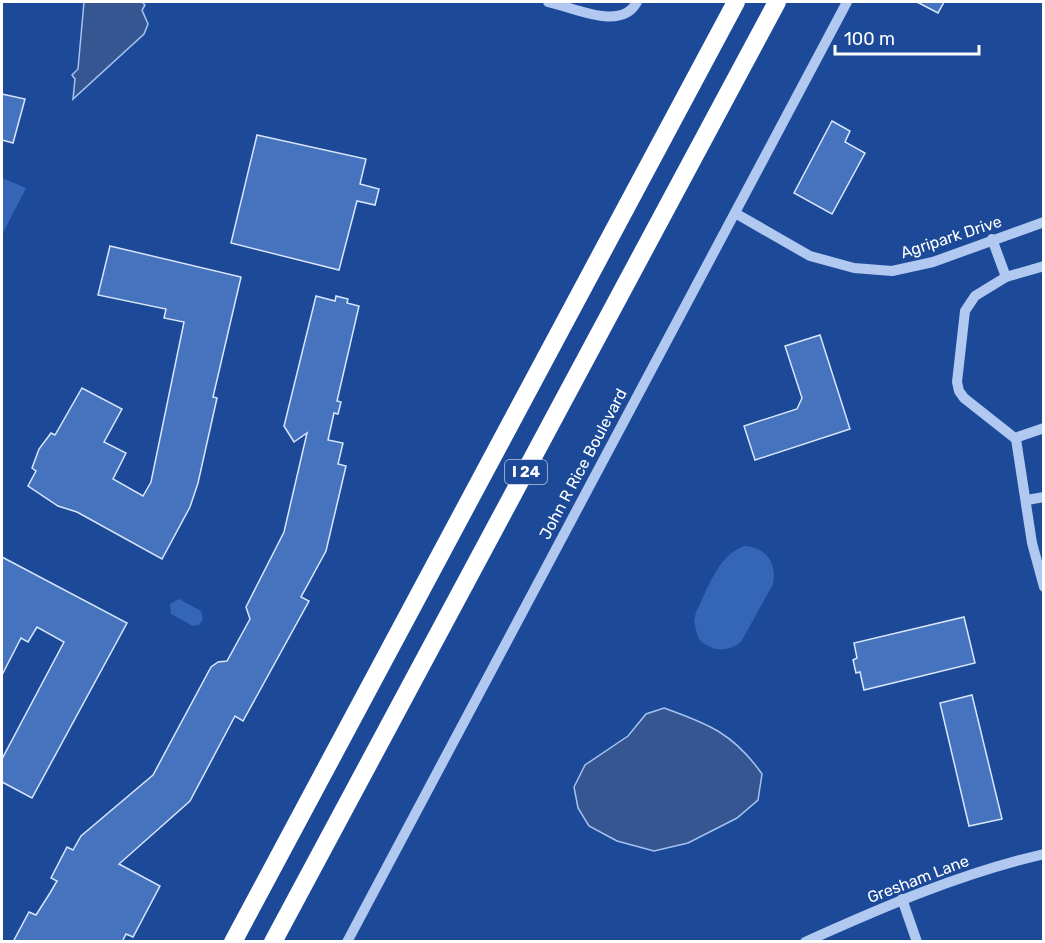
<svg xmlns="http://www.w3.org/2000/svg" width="1045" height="943" font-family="Rubik,sans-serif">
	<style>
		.green { fill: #3465b7 }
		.water { fill: #355690; stroke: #a5c3f1; stroke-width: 1.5 }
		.building { fill: #4573be; stroke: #d8e6fb; stroke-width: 1.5 }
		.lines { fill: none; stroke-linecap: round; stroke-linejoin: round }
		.minor { stroke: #b1c9f0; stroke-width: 10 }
		.highway { stroke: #fff; stroke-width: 18 }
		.labels { text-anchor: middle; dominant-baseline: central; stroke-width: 4.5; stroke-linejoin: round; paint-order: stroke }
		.shield { fill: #1c4a98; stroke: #bbc9e0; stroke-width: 1.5 }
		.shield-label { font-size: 15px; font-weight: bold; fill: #fff }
		.street-label { font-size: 16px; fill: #fff; stroke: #1c4a98 }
	</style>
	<rect width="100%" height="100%" fill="#1c4a98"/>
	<g class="green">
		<path d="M 2,178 L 26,188 L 2,235 Z"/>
		<path d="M 745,546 C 767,548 777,563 773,584 L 741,642 C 726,653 711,652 698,638 L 694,621 L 696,612 C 708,589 718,554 745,546 Z"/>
		<path d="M 179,599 L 201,611 L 203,619 L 199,625 L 193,626 L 171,614 L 170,604 Z"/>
	</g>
	<g class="water">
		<path d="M 84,2 L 142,2 L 145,5 L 142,10 L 148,24 L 144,34 L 73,99 L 75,79 L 72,75 L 78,69 Z"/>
		<path d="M 664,708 C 709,724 734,734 762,774 L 758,800 L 737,818 L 688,843 L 654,851 L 617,841 L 589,826 L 578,808 L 574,787 L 585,765 L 628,736 L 646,714 Z"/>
	</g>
	<g class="building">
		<path d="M 917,2 L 944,2 L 938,13 Z"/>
		<path d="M 2,94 L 25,99 L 13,143 L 2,140 Z"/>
		<path d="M 832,121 L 850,131 L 845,142 L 865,153 L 832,214 L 794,193 Z"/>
		<path d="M 257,135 L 366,159 L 360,184 L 379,189 L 375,205 L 357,201 L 339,270 L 231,243 Z"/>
		<path d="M 110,246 L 241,277 L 213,397 L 217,398 L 198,483 L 190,507 L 162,559 L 77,512 L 58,506 L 28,486 L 36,471 L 32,468 L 39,449 L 51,433 L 55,435 L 82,388 L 122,409 L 104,442 L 126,453 L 113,479 L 143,496 L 151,482 L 184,322 L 164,318 L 166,309 L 98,295 Z"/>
		<path d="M 316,296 L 335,301 L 336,296 L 348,299 L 347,303 L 359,306 L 337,401 L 341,402 L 338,414 L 334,413 L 328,440 L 343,443 L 338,464 L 346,466 L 326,551 L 301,597 L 309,601 L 243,721 L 235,716 L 190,801 L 119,864 L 160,886 L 133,937 L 126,934 L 122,942 L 13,942 L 29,912 L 36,915 L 50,893 L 57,881 L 51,878 L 67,847 L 73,850 L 81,836 L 153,775 L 211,667 L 218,662 L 227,661 L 250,619 L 246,607 L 284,532 L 307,433 L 294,442 L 284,426 Z"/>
		<path d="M 820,335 L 850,429 L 755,460 L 744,426 L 797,409 L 802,398 L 785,346 Z"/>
		<path d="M 2,557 L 127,623 L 32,798 L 2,782 L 2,759 L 64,642 L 37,627 L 28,642 L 21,638 L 2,675 Z"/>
		<path d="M 964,617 L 975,663 L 864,690 L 860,672 L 856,673 L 853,660 L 857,658 L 854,643 Z"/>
		<path d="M 972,695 L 1002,819 L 969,826 L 940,703 Z"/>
	</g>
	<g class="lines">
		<g class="minor">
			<path d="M 548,2 C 574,7 621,32 637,2"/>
			<path d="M 735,213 L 810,256 L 854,268 L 892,271 L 933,262 L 1044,222"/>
			<path d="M 992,239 L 1006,277 L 975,296 L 965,311 L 957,382 L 959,391 L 964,398 L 1016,439 L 1032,543 L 1044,587"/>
			<path d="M 1006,277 L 1044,266"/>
			<path d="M 1015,438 L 1044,428"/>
			<path d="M 1027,500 L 1044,497"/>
			<path d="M 902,899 L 917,942"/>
			<path d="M 347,942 L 847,2"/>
			<path d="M 805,942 C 883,907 961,873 1044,854"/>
		</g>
		<g class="highway">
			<path d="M 233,942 L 736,2"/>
			<path d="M 273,942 L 777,2"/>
		</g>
	</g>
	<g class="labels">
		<rect class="shield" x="505" y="460" width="42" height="24" rx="4.5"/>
		<g class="shield-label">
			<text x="526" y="472">I 24</text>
		</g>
		<g class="street-label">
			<text transform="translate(951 237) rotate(-18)">Agripark Drive</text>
			<text transform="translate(583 464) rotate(-62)">John R Rice Boulevard</text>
			<text transform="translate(918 879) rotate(-21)">Gresham Lane</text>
		</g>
	</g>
	<rect width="1045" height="943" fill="none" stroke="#ffffff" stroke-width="6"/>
	<path d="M835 45v9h144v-9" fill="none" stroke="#ffffff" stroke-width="3"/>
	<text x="844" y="45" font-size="18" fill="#ffffff" stroke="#1c4a98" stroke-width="4.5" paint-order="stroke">100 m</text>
</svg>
